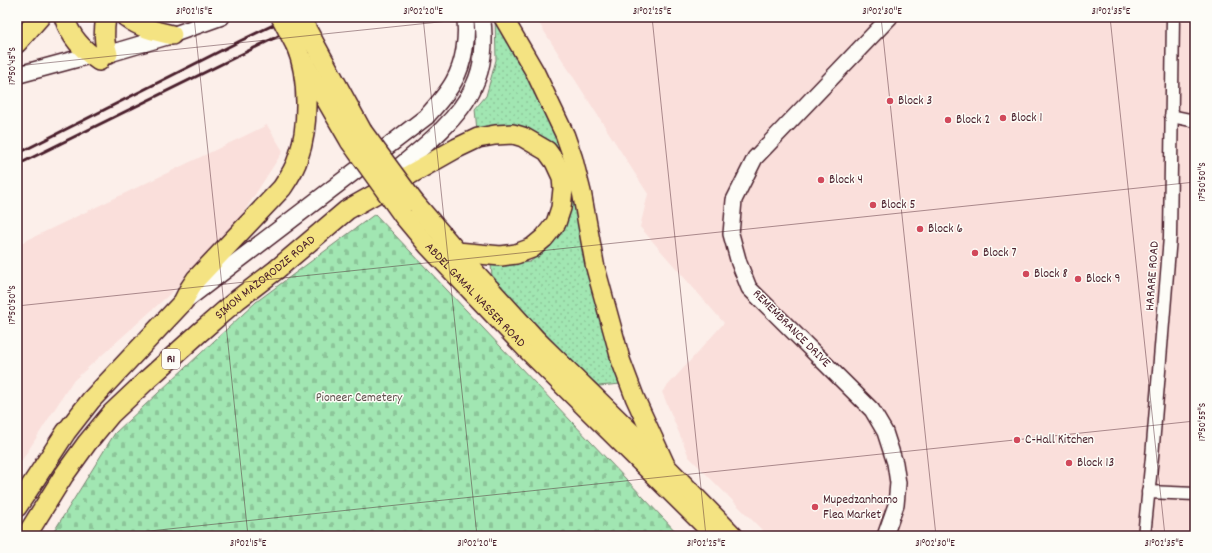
<svg xmlns="http://www.w3.org/2000/svg" width="1212" height="553" font-family="Dekko,sans-serif">
	<style>
		.built { fill: #fadfdb }
		.cemetery { fill: url(#cemetery-stones); stroke: #76826e }
		.park { fill: url(#park-dots); stroke: #76826e }
		.lines { fill: none; stroke-linecap: round; stroke-linejoin: round }
		.minor-casing { stroke: #4a1f2b; stroke-width: 15 }
		.tertiary-casing { stroke: #4a1f2b; stroke-width: 18 }
		.secondary-casing { stroke: #4a1f2b; stroke-width: 19 }
		.primary-casing { stroke: #4a1f2b; stroke-width: 21 }
		.trunk-casing { stroke: #4a1f2b; stroke-width: 22 }
		.minor { stroke: #fdfcf7; stroke-width: 12 }
		.tertiary { stroke: #fdfcf7; stroke-width: 15 }
		.secondary { stroke: #fdfcf7; stroke-width: 16 }
		.primary { stroke: #f4e382; stroke-width: 18 }
		.trunk { stroke: #f4e382; stroke-width: 19 }
		.rail { stroke: #4a1f2b; stroke-width: 3 }
		.primary-bridge-casing { stroke: #4a1f2b; stroke-width: 21; stroke-linecap: butt }
		.trunk-bridge-casing { stroke: #4a1f2b; stroke-width: 22; stroke-linecap: butt }
		.primary-bridge { stroke: #f4e382; stroke-width: 18 }
		.trunk-bridge { stroke: #f4e382; stroke-width: 19 }
		.ticks { fill: none; stroke: #4a1f2b; stroke-width: 1; stroke-opacity: 0.45 }
		.poi-dot { fill: #d1495b; stroke: #fdfcf7; stroke-width: 1.5 }
		.labels { text-anchor: middle; dominant-baseline: central; stroke-width: 3; stroke-linejoin: round; paint-order: stroke }
		.shield { fill: #fdfcf7; stroke: #806168; stroke-width: 1 }
		.shield-label { font-size: 12px; font-weight: bold; fill: #4a1f2b }
		.poi-label { font-size: 13px; fill: #4a1f2b; stroke: #fdfcf7; text-anchor: start }
		.street-label { font-size: 13px; fill: #4a1f2b; stroke: #fdfcf7 }
		.park-label { font-size: 13px; fill: #60514d; stroke: #fdfcf7 }
		.neatline { fill: none; stroke: #4a1f2b; stroke-width: 1.5 }
		.ticks-label { font-size: 10px; text-anchor: middle; fill: #4a1f2b }
	</style>
	<defs>
		<pattern id="cemetery-stones" width="16" height="16" patternUnits="userSpaceOnUse"><rect width="16" height="16" fill="#a1e6b2"/><path d="M2 7V4a2 2 0 0 1 4 0v3zM10 15v-3a2 2 0 0 1 4 0v3z" fill="#8cc599"/></pattern>
		<pattern id="park-dots" width="8" height="8" patternUnits="userSpaceOnUse"><rect width="8" height="8" fill="#a1e6b2"/><path d="M2 2h.1M6 6h.1" fill="none" stroke="#8cc599" stroke-width="1.8" stroke-linecap="round"/></pattern>
	</defs>
	<rect width="100%" height="100%" fill="#fcefea"/>
	<filter id="ink" filterUnits="userSpaceOnUse"><feTurbulence type="fractalNoise" baseFrequency=".025" numOctaves="2"/><feDisplacementMap in="SourceGraphic" scale="8" xChannelSelector="R" yChannelSelector="G"/><feConvolveMatrix kernelMatrix="1 2 1 2 8 2 1 2 1" color-interpolation-filters="sRGB"/></filter>
	<g filter="url(#ink)">
		<g class="built">
			<path d="M 535,17 L 1195,17 L 1195,536 L 768,536 L 689,457 L 662,392 L 724,323 L 640,227 L 648,194 Z"/>
			<path d="M 267,125 L 283,151 L 220,249 L 72,382 L 17,468 L 17,245 Z"/>
		</g>
		<path class="cemetery" d="M 375,214 L 680,536 L 51,536 L 115,433 L 256,302 Z"/>
		<path class="park" d="M 495,17 L 497,17 L 561,140 L 621,384 L 599,386 L 572,362 L 492,277 L 491,264 L 513,264 L 530,262 L 549,247 L 563,231 L 571,195 L 554,152 L 477,131 L 475,109 L 486,96 L 496,60 Z"/>
		<g class="lines">
			<g class="minor-casing">
				<g id="minor">
					<path d="M 1171,116 L 1195,121"/>
					<path d="M 1148,492 L 1195,494"/>
					<path d="M 1144,536 L 1152,457 L 1170,237 L 1173,17"/>
				</g>
			</g>
			<g class="tertiary-casing">
				<g id="tertiary">
					<path d="M 172,35 L 222,17"/>
					<path d="M 885,536 L 896,505 L 898,483 L 895,463 L 885,432 L 872,410 L 749,288 L 739,263 L 731,234 L 734,200 L 755,158 L 890,17"/>
				</g>
			</g>
			<g class="secondary-casing">
				<g id="secondary">
					<path d="M 17,75 L 91,55 L 108,54 L 172,35"/>
					<path d="M 383,180 C 413,155 458,123 474,86 C 484,65 485,40 482,17"/>
					<path d="M 185,301 L 426,117 C 436,106 447,94 454,81 C 464,63 468,37 465,17"/>
				</g>
			</g>
			<g class="primary-casing">
				<g id="primary">
					<path d="M 503,17 L 535,72 L 565,135 L 573,158 L 582,194 L 595,266 L 621,361 L 635,398 L 666,466"/>
					<path d="M 302,59 L 350,142"/>
					<path id="s1" d="M 403,216 L 428,246 L 526,349 L 715,536"/>
					<path d="M 457,252 L 537,340 L 666,466 L 734,536"/>
				</g>
			</g>
			<g class="trunk-casing">
				<g id="trunk">
					<path d="M 64,17 C 71,38 82,49 99,61"/>
					<path d="M 106,17 C 104,30 103,42 108,54"/>
					<path d="M 126,17 C 141,28 154,31 172,35"/>
					<path d="M 313,41 L 362,131"/>
					<path d="M 17,43 L 40,17"/>
					<path d="M 17,507 L 66,432 L 91,400 L 183,302 L 190,288 L 196,279 L 282,188 C 288,179 295,169 298,158 C 309,128 309,76 296,46"/>
					<path id="s2" d="M 26,536 L 64,475 L 87,443 L 111,414 L 148,379 L 199,333 L 237,300 L 276,270 L 347,210 L 457,148 L 478,138 L 495,135 L 513,134 L 523,137 L 547,151 L 555,162 L 562,177 L 563,189 L 561,208 L 556,223 L 544,238 L 532,248 L 516,254 L 501,256 L 457,252 L 414,202"/>
				</g>
			</g>
			<use href="#minor" class="minor"/>
			<use href="#tertiary" class="tertiary"/>
			<use href="#secondary" class="secondary"/>
			<use href="#primary" class="primary"/>
			<use href="#trunk" class="trunk"/>
			<g class="rail">
				<path d="M 17,154 L 240,41 L 290,17"/>
				<path d="M 17,165 L 317,17"/>
			</g>
			<g class="primary-bridge-casing">
				<path id="primary-bridge" d="M 350,142 L 403,216"/>
			</g>
			<g class="trunk-bridge-casing">
				<g id="trunk-bridge">
					<path d="M 281,17 L 296,46"/>
					<path d="M 300,17 L 313,41"/>
					<path d="M 362,131 L 414,202"/>
				</g>
			</g>
			<use href="#primary-bridge" class="primary-bridge"/>
			<use href="#trunk-bridge" class="trunk-bridge"/>
		</g>
	</g>
	<path class="ticks" d="M 194,17 L 248,536M 423,17 L 477,536M 652,17 L 706,536M 881,17 L 936,536M 1110,17 L 1165,536M 17,66 L 487,17M 17,306 L 1195,182M 17,518 L 19,536M 102,536 L 1195,421"/>
	<g class="poi-dot">
		<circle cx="890" cy="101" r="4"/>
		<circle cx="1003" cy="118" r="4"/>
		<circle cx="948" cy="120" r="4"/>
		<circle cx="821" cy="180" r="4"/>
		<circle cx="873" cy="205" r="4"/>
		<circle cx="920" cy="229" r="4"/>
		<circle cx="975" cy="253" r="4"/>
		<circle cx="1026" cy="274" r="4"/>
		<circle cx="1078" cy="279" r="4"/>
		<circle cx="1017" cy="440" r="4"/>
		<circle cx="1069" cy="463" r="4"/>
		<circle cx="815" cy="507" r="4"/>
	</g>
	<g class="labels">
		<rect class="shield" x="162" y="349" width="18" height="20" rx="3"/>
		<g class="shield-label">
			<text x="171" y="359">R1</text>
		</g>
		<g class="poi-label">
			<text x="898" y="101">Block 3</text>
			<text x="1011" y="118">Block 1</text>
			<text x="956" y="120">Block 2</text>
			<text x="829" y="180">Block 4</text>
			<text x="881" y="205">Block 5</text>
			<text x="928" y="229">Block 6</text>
			<text x="983" y="253">Block 7</text>
			<text x="1034" y="274">Block 8</text>
			<text x="1086" y="279">Block 9</text>
			<text x="1025" y="440">C-Hall Kitchen</text>
			<text x="1077" y="463">Block 13</text>
			<text x="823" y="500">Mupedzanhamo<tspan x="823" dy="15">Flea Market</tspan></text>
		</g>
		<g class="street-label">
			<text transform="translate(1153 276) rotate(-86)">HARARE ROAD</text>
			<text stroke="none"><textPath href="#s2" startOffset="355">SIMON MAZORODZE ROAD</textPath></text>
			<text stroke="none"><textPath href="#s1" startOffset="107">ABDEL GAMAL NASSER ROAD</textPath></text>
			<text transform="translate(791 329) rotate(45)">REMEMBRANCE DRIVE</text>
		</g>
		<g class="park-label">
			<text x="359" y="398">Pioneer Cemetery</text>
		</g>
	</g>
	<rect width="1212" height="553" fill="none" stroke="#fdfcf7" stroke-width="44"/>
	<rect x="22" y="22" width="1168" height="509" class="neatline"/>
	<g class="ticks-label">
		<text x="194" y="14">31°02'15"E</text>
		<text x="423" y="14">31°02'20"E</text>
		<text x="652" y="14">31°02'25"E</text>
		<text x="882" y="14">31°02'30"E</text>
		<text x="1111" y="14">31°02'35"E</text>
		<text transform="translate(11 66) rotate(-90)" y="4">17°50'45"S</text>
		<text transform="translate(1201 182) rotate(-90)" y="4">17°50'50"S</text>
		<text transform="translate(11 305) rotate(-90)" y="4">17°50'50"S</text>
		<text transform="translate(1201 422) rotate(-90)" y="4">17°50'55"S</text>
		<text x="248" y="546">31°02'15"E</text>
		<text x="477" y="546">31°02'20"E</text>
		<text x="706" y="546">31°02'25"E</text>
		<text x="935" y="546">31°02'30"E</text>
		<text x="1164" y="546">31°02'35"E</text>
	</g>
</svg>
